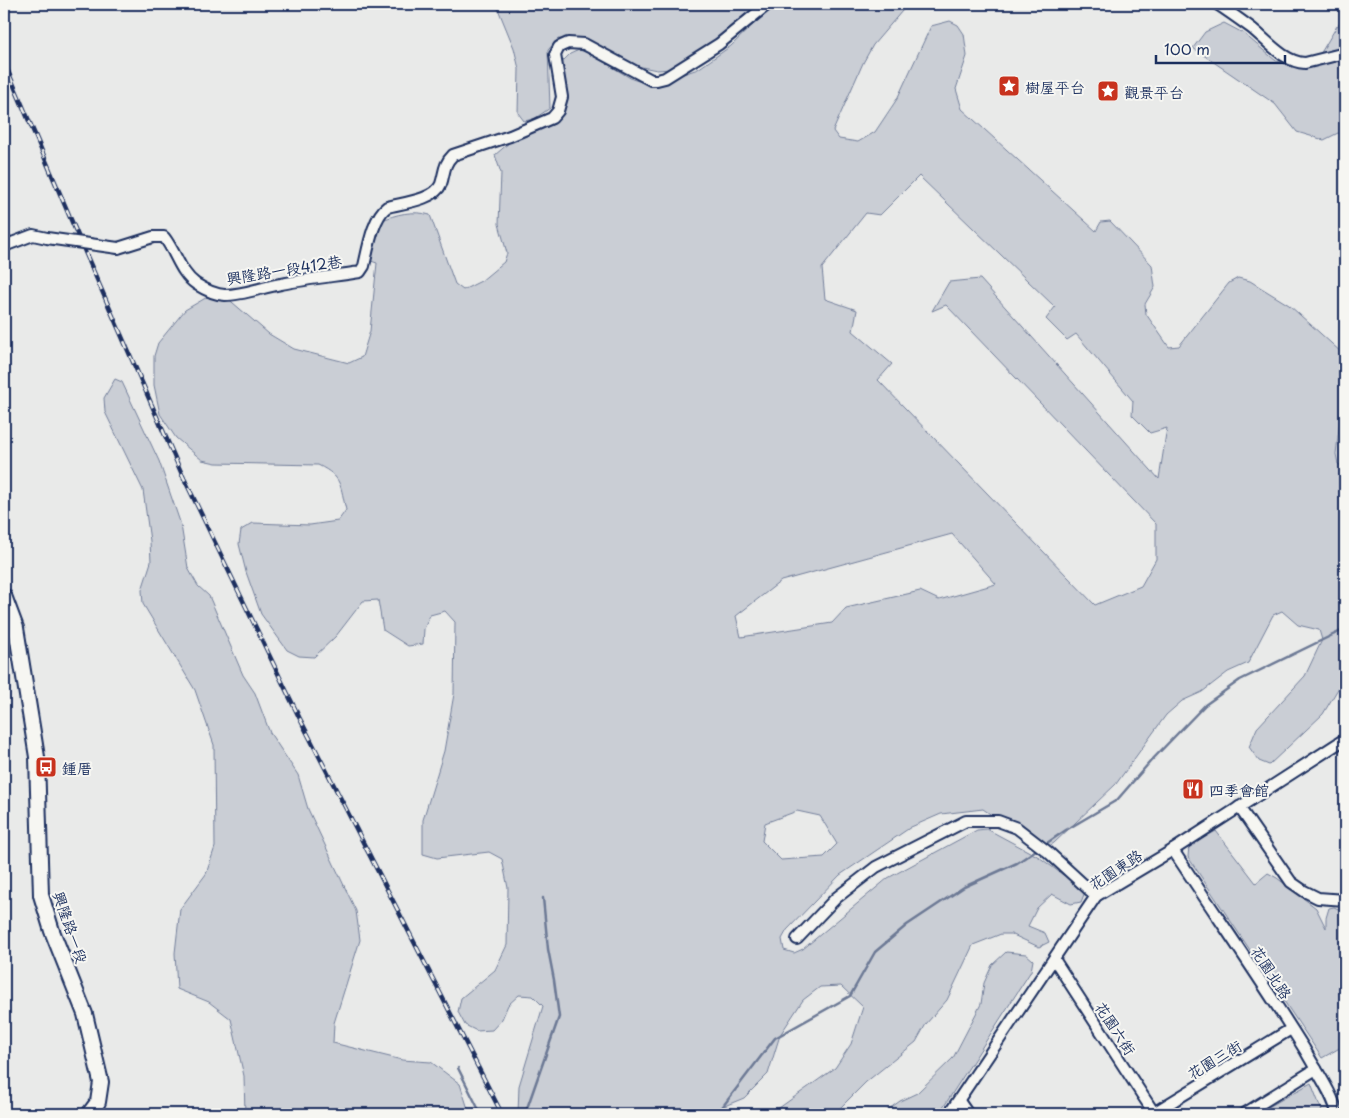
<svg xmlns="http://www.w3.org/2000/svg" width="1349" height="1118" font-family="'Playpen Sans','LXGW WenKai TC',sans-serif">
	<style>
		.green { fill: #caced5; stroke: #727e9a; fill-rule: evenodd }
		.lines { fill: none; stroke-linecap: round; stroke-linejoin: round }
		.stream { stroke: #6c7995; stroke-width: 2.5 }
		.street-casing { stroke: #1b2f5e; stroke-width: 14 }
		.secondary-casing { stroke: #1b2f5e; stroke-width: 18 }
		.street { stroke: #f6f6f2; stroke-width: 10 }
		.secondary { stroke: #f6f6f2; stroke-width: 14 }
		.rail-casing { stroke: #1b2f5e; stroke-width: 4.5 }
		.rail { stroke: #f6f6f2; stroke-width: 2.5; stroke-dasharray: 8; stroke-linecap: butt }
		.street-bridge-casing { stroke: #1b2f5e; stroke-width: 14; stroke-linecap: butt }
		.street-bridge { stroke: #f6f6f2; stroke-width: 10 }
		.labels { text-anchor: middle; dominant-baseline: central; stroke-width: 4; stroke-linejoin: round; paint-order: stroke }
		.poi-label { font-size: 15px; fill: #1b2f5e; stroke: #f6f6f2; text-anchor: start }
		.street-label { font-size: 15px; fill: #1b2f5e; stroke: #f6f6f2 }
	</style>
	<rect width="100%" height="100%" fill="#e9eae9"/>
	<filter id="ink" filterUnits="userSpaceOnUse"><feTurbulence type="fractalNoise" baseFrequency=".02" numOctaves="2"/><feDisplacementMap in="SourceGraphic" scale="10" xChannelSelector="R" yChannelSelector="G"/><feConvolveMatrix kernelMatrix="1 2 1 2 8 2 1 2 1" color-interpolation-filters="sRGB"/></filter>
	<g filter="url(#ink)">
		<g class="green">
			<path d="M 496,4 L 758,4 L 706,49 L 671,69 L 657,70 L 637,66 L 577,41 L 558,39 L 548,50 L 550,108 L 534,119 L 524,121 L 518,113 L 519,69 L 514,48 Z"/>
			<path d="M 774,4 L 908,4 L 873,45 L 863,63 L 833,131 L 839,139 L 858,142 L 875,132 L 897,99 L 931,26 L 950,21 L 958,25 L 964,34 L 967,56 L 956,89 L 962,109 L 1096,231 L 1101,222 L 1110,221 L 1152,265 L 1155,287 L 1145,304 L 1146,314 L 1169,347 L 1179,346 L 1229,283 L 1238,278 L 1250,281 L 1289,305 L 1342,353 L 1345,358 L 1345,377 L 1336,454 L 1338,464 L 1345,468 L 1345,677 L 1323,714 L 1269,765 L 1259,761 L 1249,747 L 1257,728 L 1305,676 L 1322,640 L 1319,630 L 1298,625 L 1282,611 L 1273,615 L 1248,663 L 1228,672 L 1202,692 L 1182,701 L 1166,715 L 1116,784 L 1054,843 L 1045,849 L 1035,845 L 983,809 L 941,814 L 911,827 L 840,875 L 787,930 L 782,939 L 784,950 L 794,953 L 803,949 L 888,878 L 977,830 L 987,829 L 1039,857 L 1063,875 L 1080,882 L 1085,892 L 1081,902 L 1071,904 L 1052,894 L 1037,908 L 1028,926 L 1045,933 L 1049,942 L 1039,947 L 1011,934 L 1001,934 L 973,945 L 947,1000 L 926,1024 L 916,1042 L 866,1082 L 834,1114 L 775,1114 L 779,1108 L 835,1068 L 851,1044 L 863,1007 L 841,986 L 820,987 L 803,1000 L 780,1035 L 768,1074 L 744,1098 L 705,1114 L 518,1114 L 519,1086 L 543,1006 L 533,996 L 519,995 L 508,1005 L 502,1019 L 492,1030 L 477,1031 L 465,1025 L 458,1012 L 461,998 L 495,970 L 507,945 L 508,888 L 502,859 L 489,852 L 437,858 L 423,854 L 423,820 L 444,751 L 454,694 L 455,622 L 445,611 L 430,615 L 424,629 L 423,644 L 408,646 L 383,630 L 378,600 L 363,601 L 336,636 L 314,657 L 299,656 L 287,650 L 261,614 L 246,572 L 239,544 L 241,530 L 253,523 L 310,525 L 338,521 L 346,510 C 340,486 343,477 318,465 L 216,463 L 202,460 L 176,438 L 160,414 L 154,385 L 154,356 L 158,343 L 185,310 L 209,296 L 225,296 L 269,334 L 294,349 L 349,363 L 362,357 L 370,331 L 377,263 L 368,260 L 381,221 C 395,214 414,210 430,215 L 455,284 L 463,290 L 481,281 L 504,262 L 507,253 L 499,224 L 501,173 L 495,155 L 510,142 L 556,122 L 562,111 L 561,71 L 563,61 L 570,54 L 579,50 L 589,53 L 632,79 L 651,85 L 698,69 L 731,46 ZM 919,176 L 1055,307 L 1046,319 L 1067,340 L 1076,334 L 1133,401 L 1132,415 L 1150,433 L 1167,428 L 1159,479 L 980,279 L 949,282 L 932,311 L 946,305 L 1156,524 L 1156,559 L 1141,586 L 1095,605 L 878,380 L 892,364 L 853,331 L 857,310 L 825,299 L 822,268 L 866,213 L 880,215 ZM 952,534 L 996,584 L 939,600 L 920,591 L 846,608 L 832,623 L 741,637 L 736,616 L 781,581 ZM 797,811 L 820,816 L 837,844 L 824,857 L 781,860 L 762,841 L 765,823 Z"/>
			<path d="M 1345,20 L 1345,135 L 1338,133 L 1324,140 L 1297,132 L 1275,104 L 1193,48 L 1205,32 L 1224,23 L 1243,33 L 1276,61 L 1303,66 L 1316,61 L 1337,26 Z"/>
			<path d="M 115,379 L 122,382 L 159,461 L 181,525 L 188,568 L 198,586 L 209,596 L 243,675 L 255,693 L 270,733 L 298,775 L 308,809 L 356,911 L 360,940 L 334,1023 L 333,1043 L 402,1060 L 431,1062 L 460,1084 L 469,1112 L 469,1114 L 245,1114 L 244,1076 L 231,1019 L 209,1002 L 177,989 L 175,953 L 180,909 L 206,874 L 215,847 L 214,745 L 195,690 L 143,604 L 142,590 L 151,562 L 150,541 L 143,490 L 105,412 L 104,398 Z"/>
			<path d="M 1216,831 L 1256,883 L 1268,873 L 1277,878 L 1316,908 L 1326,928 L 1326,918 L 1329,908 L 1334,907 L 1345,912 L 1345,1045 L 1322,1058 L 1188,857 L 1189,846 ZM 1341,958 L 1345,964 L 1345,1023 L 1344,1023 Z"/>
			<path d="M 1006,952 L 1026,954 L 1033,960 L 1031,971 L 939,1114 L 882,1114 L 900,1101 L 917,1093 L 953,1058 L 981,1004 L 984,983 L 992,965 Z"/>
			<path d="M 1311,1083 L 1323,1114 L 1256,1114 Z"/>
		</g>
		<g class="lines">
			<g class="stream">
				<path d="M 1044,845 L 1066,830 L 1117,800 L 1150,762 L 1205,705 L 1240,680 L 1345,629"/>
				<path d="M 458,1068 L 479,1110 L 478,1114"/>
				<path d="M 525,1114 L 559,1017 L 554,980 L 548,949 L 543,898"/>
				<path d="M 717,1114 L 775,1038 L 850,996 L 875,952 L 907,925 L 964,887 L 1017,863 L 1039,848"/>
			</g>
			<g class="street-casing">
				<g id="street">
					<path d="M 1217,4 C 1228,11 1239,19 1250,27 C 1266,39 1283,62 1305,63 L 1345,53"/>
					<path d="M 4,246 L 33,235 L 47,238"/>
					<path d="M 118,248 L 153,237 L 164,237 C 176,252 180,273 196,284 C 204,289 215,295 225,295 C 243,295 263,287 281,284 C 307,279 334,276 360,272 L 364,266 C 368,249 373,217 387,207 C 402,203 435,200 441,184 C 445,172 443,165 453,155 L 510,136 L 552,118 L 558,111 L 562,97 L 555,55 L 559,47 L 568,43 L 584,44 L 651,80 L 657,80 L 665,78 L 719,44 L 768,4"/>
					<path d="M 1239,807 L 1291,882 L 1304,891 L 1318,898 L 1345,900"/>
					<path d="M 1173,850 C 1217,917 1263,982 1305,1050 C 1314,1067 1335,1097 1337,1114"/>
					<path d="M 797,939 L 836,898 L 876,867 L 966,821 L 998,821 L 1017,828 L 1048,852 L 1096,896"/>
					<path d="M 1054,959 L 1154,1113"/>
					<path d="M 959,1101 L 968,1114"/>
					<path d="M 949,1114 L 1096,896 L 1173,850 L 1345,739"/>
					<path d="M 1152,1114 L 1291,1029"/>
					<path d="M 1244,1114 L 1316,1069"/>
				</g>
			</g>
			<g class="secondary-casing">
				<path id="secondary" d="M 4,596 L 16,628 L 37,757 L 41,895 L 52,931 L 85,1014 L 101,1082 L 98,1102 L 89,1114"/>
			</g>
			<use href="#street" class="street"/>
			<use href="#secondary" class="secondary"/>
			<g class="rail-casing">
				<path id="rail" d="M 4,62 L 72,222 L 181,472 L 299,717 L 502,1114"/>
			</g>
			<use href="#rail" class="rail"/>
			<g class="street-bridge-casing">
				<path id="street-bridge" d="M 47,238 L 118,248"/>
			</g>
			<use href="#street-bridge" class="street-bridge"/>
		</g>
	</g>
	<defs>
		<g id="sight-square" transform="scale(1.125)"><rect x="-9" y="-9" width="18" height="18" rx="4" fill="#c8321e" stroke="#f6f6f2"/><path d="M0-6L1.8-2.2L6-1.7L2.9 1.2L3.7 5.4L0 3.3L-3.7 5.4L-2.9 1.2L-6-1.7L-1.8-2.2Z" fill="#fff"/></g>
		<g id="bus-square" transform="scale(1.125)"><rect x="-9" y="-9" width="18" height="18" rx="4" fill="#c8321e" stroke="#f6f6f2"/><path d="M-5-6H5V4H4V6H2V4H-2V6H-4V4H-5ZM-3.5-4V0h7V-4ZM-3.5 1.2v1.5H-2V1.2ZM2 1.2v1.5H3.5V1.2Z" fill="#fff"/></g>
		<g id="restaurant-square" transform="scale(1.125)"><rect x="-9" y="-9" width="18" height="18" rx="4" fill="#c8321e" stroke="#f6f6f2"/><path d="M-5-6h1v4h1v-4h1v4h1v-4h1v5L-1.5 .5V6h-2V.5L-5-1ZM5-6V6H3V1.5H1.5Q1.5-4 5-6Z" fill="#fff"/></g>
	</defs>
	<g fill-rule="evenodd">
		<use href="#sight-square" x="1009" y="86"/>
		<use href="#sight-square" x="1108" y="91"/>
		<use href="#bus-square" x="46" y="767"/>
		<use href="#restaurant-square" x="1193" y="789"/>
	</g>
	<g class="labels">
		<g class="poi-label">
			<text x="1025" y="86">樹屋平台</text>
			<text x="1124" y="91">觀景平台</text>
			<text x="62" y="767">鍾厝</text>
			<text x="1209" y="789">四季會館</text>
		</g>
		<g class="street-label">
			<text transform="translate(284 269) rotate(-9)">興隆路一段412巷</text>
			<text transform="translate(1115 869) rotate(-33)">花園東路</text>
			<text transform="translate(71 927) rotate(71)">興隆路一段</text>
			<text transform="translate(1272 972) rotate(57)">花園北路</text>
			<text transform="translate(1116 1028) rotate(57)">花園六街</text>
			<text transform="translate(1214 1059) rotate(-31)">花園三街</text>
		</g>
	</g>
	<rect width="1349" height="1118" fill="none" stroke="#f6f6f2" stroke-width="20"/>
	<rect x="10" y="10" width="1329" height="1098" fill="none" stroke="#1b2f5e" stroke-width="2" filter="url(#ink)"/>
	<path d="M1156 55v8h129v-8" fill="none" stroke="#1b2f5e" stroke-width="2.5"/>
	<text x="1164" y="55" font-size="15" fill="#1b2f5e" stroke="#f6f6f2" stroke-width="4" paint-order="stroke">100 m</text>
</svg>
